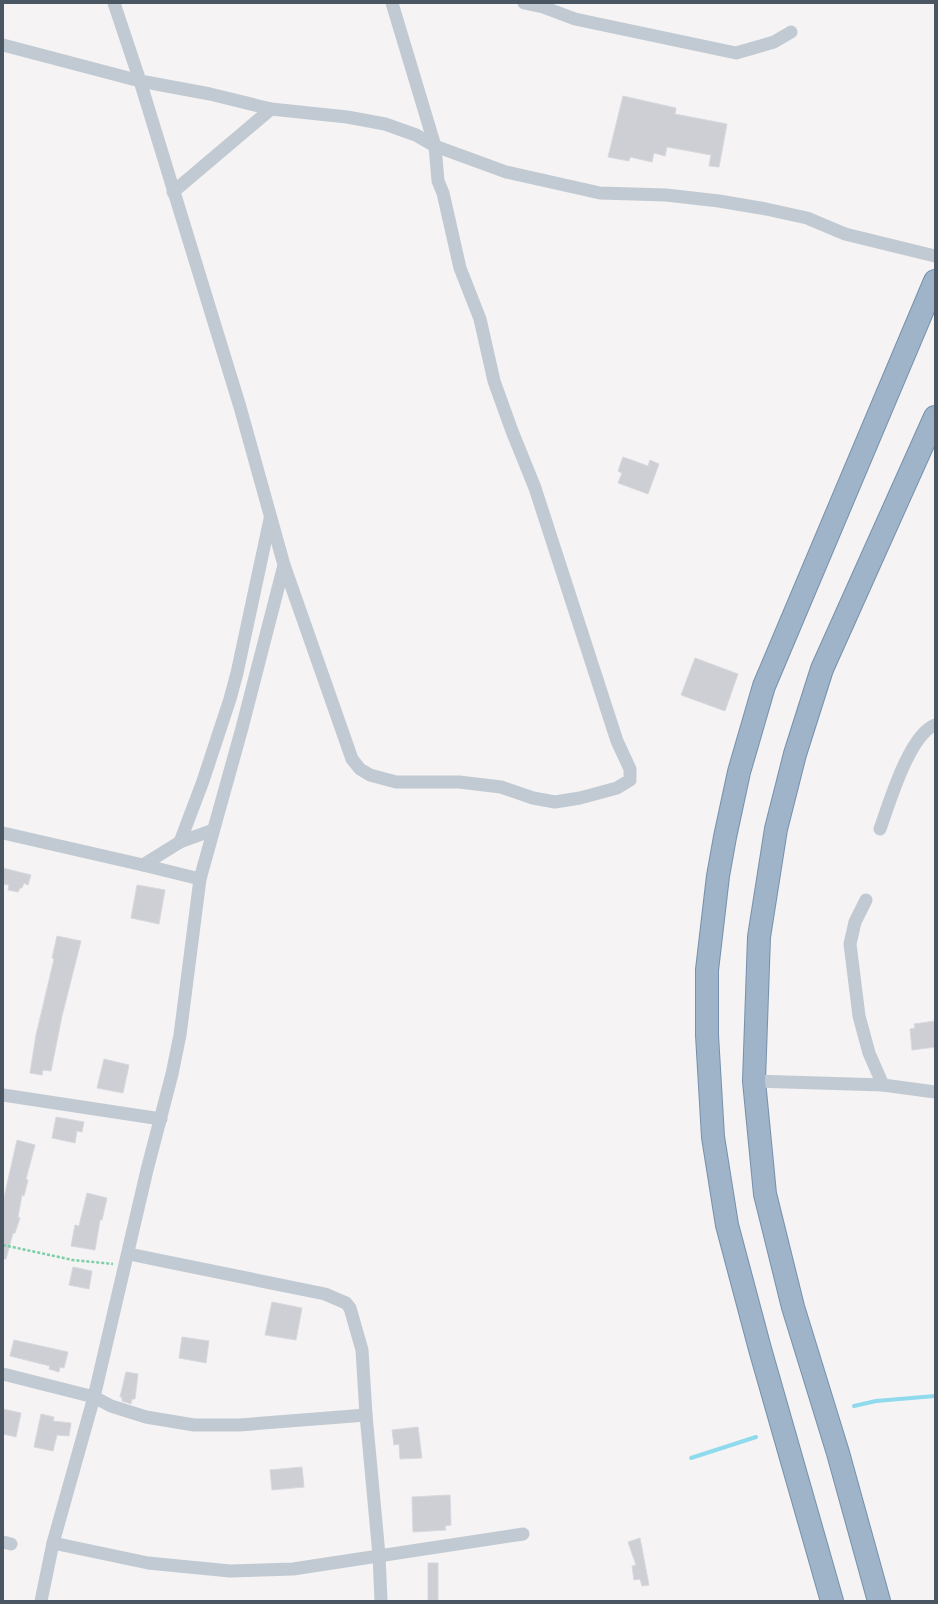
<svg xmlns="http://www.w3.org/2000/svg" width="938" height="1604" font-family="Jost,sans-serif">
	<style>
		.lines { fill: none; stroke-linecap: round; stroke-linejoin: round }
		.stream { stroke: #90daee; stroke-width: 4 }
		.building { fill: #cdcfd5; stroke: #d7d9de }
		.trunk-casing { stroke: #7690ad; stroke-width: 24 }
		.path { stroke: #7ad0a6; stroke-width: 2.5; stroke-dasharray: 3 2; stroke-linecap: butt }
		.minor { stroke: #c1cad2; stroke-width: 13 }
		.trunk { stroke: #9fb4c9; stroke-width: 22 }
	</style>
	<rect width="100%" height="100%" fill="#f5f3f3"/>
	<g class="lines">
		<g class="stream">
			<path d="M 854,1406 L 876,1401 L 935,1396"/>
			<path d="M 691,1458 L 756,1437"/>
		</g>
	</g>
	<g class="building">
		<path d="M 623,96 L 676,108 L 675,114 L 727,124 L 719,167 L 709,166 L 711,155 L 667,147 L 665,156 L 654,153 L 652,162 L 630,157 L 629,161 L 608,157 Z"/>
		<path d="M 623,457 L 648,466 L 650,460 L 659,464 L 648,494 L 618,483 L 622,473 L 618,471 Z"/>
		<path d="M 695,658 L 738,674 L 725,711 L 681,695 Z"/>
		<path d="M 3,868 L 31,875 L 28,885 L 24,883 L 22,888 L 20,888 L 18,892 L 8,890 L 9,885 L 3,884 Z"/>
		<path d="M 137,885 L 165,890 L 159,924 L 131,918 Z"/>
		<path d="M 57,936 L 81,941 L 62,1016 L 51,1071 L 43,1070 L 42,1075 L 30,1073 L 36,1035 L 54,959 L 52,958 Z"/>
		<path d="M 935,1021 L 935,1047 L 912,1050 L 910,1029 L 915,1028 L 914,1024 Z"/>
		<path d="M 104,1059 L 129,1065 L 123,1093 L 97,1088 Z"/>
		<path d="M 56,1117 L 84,1122 L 82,1132 L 77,1131 L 75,1143 L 52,1138 Z"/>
		<path d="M 17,1140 L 35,1145 L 26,1179 L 28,1180 L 24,1196 L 22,1195 L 18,1217 L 20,1218 L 15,1233 L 13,1233 L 6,1259 L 3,1259 L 3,1202 Z"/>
		<path d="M 87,1193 L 107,1198 L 102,1220 L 100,1220 L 95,1250 L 71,1246 L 75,1225 L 79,1226 Z"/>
		<path d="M 73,1267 L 92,1271 L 89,1289 L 69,1285 Z"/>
		<path d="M 272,1302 L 302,1308 L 296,1340 L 265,1335 Z"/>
		<path d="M 182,1337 L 209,1341 L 206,1363 L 179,1358 Z"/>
		<path d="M 14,1340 L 68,1352 L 64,1368 L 60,1367 L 59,1372 L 49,1369 L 50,1366 L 10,1356 Z"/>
		<path d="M 126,1372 L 138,1374 L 135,1399 L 132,1399 L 131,1404 L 122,1401 L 122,1397 L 120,1397 Z"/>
		<path d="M 3,1409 L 21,1413 L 16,1437 L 3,1434 Z"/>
		<path d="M 41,1414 L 54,1417 L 53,1421 L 71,1423 L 69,1436 L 57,1435 L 53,1451 L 34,1447 Z"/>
		<path d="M 418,1427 L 422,1458 L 400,1459 L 399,1444 L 394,1445 L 392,1430 Z"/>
		<path d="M 302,1467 L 304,1487 L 272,1490 L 270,1470 Z"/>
		<path d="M 450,1495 L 451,1525 L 445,1526 L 446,1530 L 413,1532 L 412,1497 Z"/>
		<path d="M 640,1538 L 649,1585 L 642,1586 L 640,1579 L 634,1580 L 632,1566 L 636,1565 L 628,1542 Z"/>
		<rect x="428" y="1563" width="10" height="38"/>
	</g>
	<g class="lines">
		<g class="trunk-casing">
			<g id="trunk">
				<path d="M 832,1601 L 760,1349 L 727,1225 L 713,1137 L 707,1035 L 707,970 L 718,876 L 725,837 L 739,772 L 764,686 L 935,281"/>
				<path d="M 879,1601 L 838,1453 L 793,1307 L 765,1194 L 754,1081 L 759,937 L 776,829 L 795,754 L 822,669 L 935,417"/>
			</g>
		</g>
		<path class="path" d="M 3,1245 L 73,1260 L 113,1264"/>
		<g class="minor">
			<path d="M 114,3 L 140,81 L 210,94 L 271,109 L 347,117 L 385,124 L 416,135 L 435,146 L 506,172 L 600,193 L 666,195 L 719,201 L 766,209 L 807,218 L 845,234 L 935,256"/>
			<path d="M 524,3 L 543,7 L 575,19 L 736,53 L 774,42 L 791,32"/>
			<path d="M 3,45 L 140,81 L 240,407 L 284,565 L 352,759 L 360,769 L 370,775 L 396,782 L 459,782 L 501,787 L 533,798 L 555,802 L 580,798 L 617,788 L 630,780 L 630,769 L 617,741 L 535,488 L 512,431 L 494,381 L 480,319 L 460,268 L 443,193 L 438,181 L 435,146 L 392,3"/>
			<path d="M 173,192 L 271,109"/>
			<path d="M 880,829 C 889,804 909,735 935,725"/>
			<path d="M 3,833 L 143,865 L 200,879 L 242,728 L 284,565"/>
			<path d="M 180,842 L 203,781 L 230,699 L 237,673 L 270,519"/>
			<path d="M 143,865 L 180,842 L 213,830"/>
			<path d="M 866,900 L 855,922 L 850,944 L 859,1016 L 869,1053 L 883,1085 L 935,1092"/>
			<path d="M 754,1081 L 883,1085"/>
			<path d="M 3,1095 L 161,1119"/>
			<path d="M 129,1254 L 325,1294 L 346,1303 L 350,1308 L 362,1350 L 366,1415 L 379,1555 L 381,1601"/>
			<path d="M 3,1374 L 94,1397 L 147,1170 L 172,1074 L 180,1035 L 200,879"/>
			<path d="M 3,1542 L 11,1544"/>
			<path d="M 53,1543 L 148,1563 L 230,1571 L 293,1569 L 523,1534"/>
			<path d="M 41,1601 L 53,1543 L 94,1397 L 111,1406 L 146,1417 L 194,1425 L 239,1425 L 366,1415"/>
		</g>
		<use href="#trunk" class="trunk"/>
	</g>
	<rect width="938" height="1604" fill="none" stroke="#4a5661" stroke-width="8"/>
</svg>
